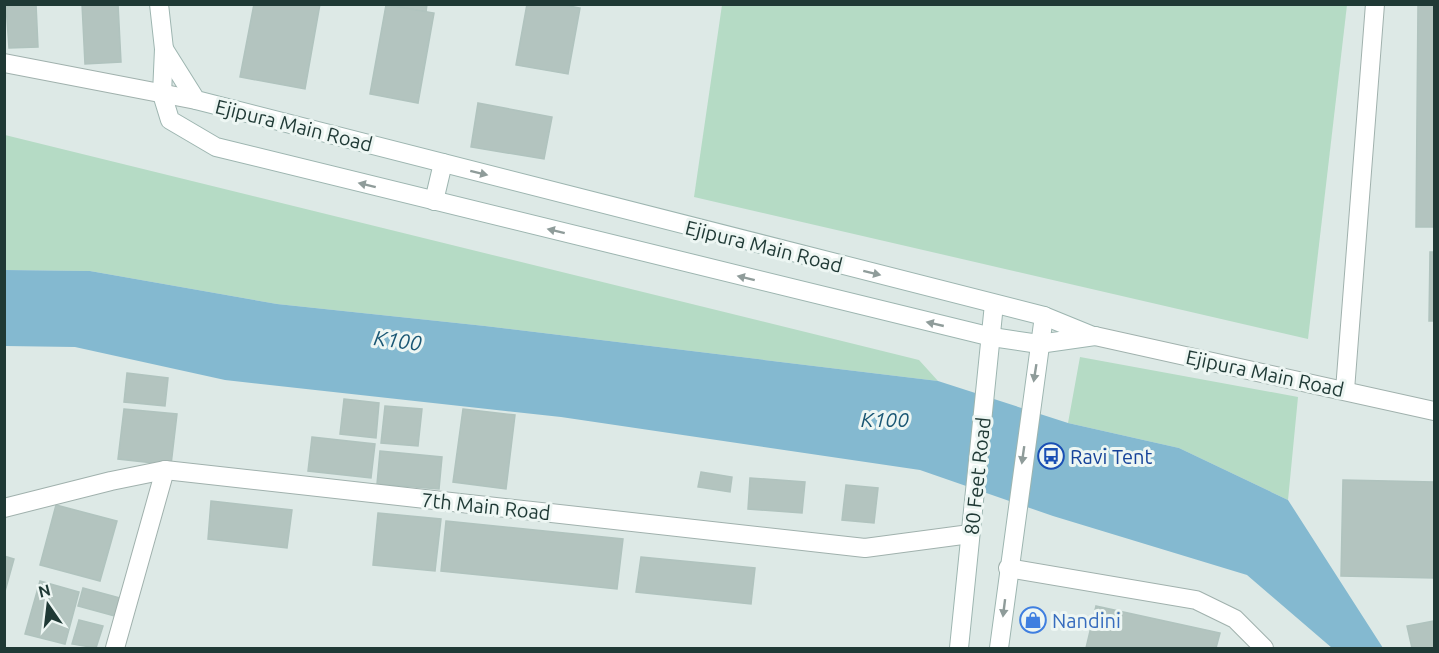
<svg xmlns="http://www.w3.org/2000/svg" width="1439" height="653" font-family="Ubuntu,sans-serif">
	<style>
		.green { fill: #b5dbc5 }
		.water { fill: #84b9d0 }
		.building { fill: #b3c4bf; stroke: #b0c3be; stroke-width: 1.5 }
		.lines { fill: none; stroke-linecap: round; stroke-linejoin: round }
		.minor-casing { stroke: #a0b1ad; stroke-width: 20 }
		.tertiary-casing { stroke: #a0b1ad; stroke-width: 20 }
		.secondary-casing { stroke: #9db5b0; stroke-width: 20 }
		.minor { stroke: #fff; stroke-width: 18 }
		.tertiary { stroke: #fff; stroke-width: 18 }
		.secondary { stroke: #fff; stroke-width: 18 }
		.oneway { fill: #8f9c9a }
		.labels { text-anchor: middle; dominant-baseline: central; stroke-width: 6; stroke-linejoin: round; paint-order: stroke }
		.street-label { font-size: 20px; fill: #1f3935; stroke: #edf6f3 }
		.transit-label { font-size: 20px; fill: #164399; stroke: #edf6f3; text-anchor: start }
		.shop-label { font-size: 20px; fill: #366cbe; stroke: #edf6f3; text-anchor: start }
		.water-label { font-size: 21px; font-style: italic; fill: #1a5774; stroke: #edf6f3 }
	</style>
	<rect width="100%" height="100%" fill="#dde9e6"/>
	<g class="green">
		<path d="M 722,5 L 1347,5 L 1308,339 L 694,197 Z"/>
		<path d="M 5,135 L 919,360 L 938,381 L 485,326 L 277,304 L 90,271 L 5,270 Z"/>
		<path d="M 1080,357 L 1298,397 L 1288,500 L 1179,448 L 1068,423 Z"/>
	</g>
	<path class="water" d="M 5,270 L 90,271 L 277,304 L 485,326 L 938,381 L 1068,423 L 1179,448 L 1288,500 L 1383,648 L 1332,648 L 1247,575 L 1053,516 L 920,470 L 561,417 L 225,380 L 75,347 L 5,346 Z"/>
	<g class="building">
		<path d="M 36,4 L 38,47 L 9,48 L 6,6 Z"/>
		<path d="M 82,4 L 118,4 L 121,62 L 85,64 Z"/>
		<path d="M 254,4 L 320,4 L 305,89 L 240,77 Z"/>
		<path d="M 386,4 L 427,4 L 426,12 Z"/>
		<path d="M 527,4 L 559,4 L 580,8 L 568,74 L 516,65 Z"/>
		<path d="M 1418,4 L 1434,4 L 1434,227 L 1416,227 Z"/>
		<path d="M 386,5 L 434,13 L 418,103 L 370,94 Z"/>
		<path d="M 478,103 L 552,117 L 544,159 L 471,147 Z"/>
		<path d="M 1430,252 L 1434,252 L 1434,321 L 1429,321 Z"/>
		<path d="M 127,373 L 168,378 L 165,406 L 124,402 Z"/>
		<path d="M 344,399 L 379,403 L 376,438 L 340,434 Z"/>
		<path d="M 385,406 L 422,409 L 418,446 L 381,443 Z"/>
		<path d="M 124,409 L 177,414 L 171,465 L 118,459 Z"/>
		<path d="M 463,409 L 515,415 L 506,489 L 453,482 Z"/>
		<path d="M 312,437 L 375,444 L 371,478 L 308,471 Z"/>
		<path d="M 380,451 L 442,457 L 439,489 L 377,484 Z"/>
		<path d="M 701,472 L 732,477 L 730,492 L 698,487 Z"/>
		<path d="M 750,478 L 805,482 L 802,513 L 748,509 Z"/>
		<path d="M 1343,480 L 1434,482 L 1434,578 L 1341,576 Z"/>
		<path d="M 846,485 L 878,488 L 874,523 L 842,520 Z"/>
		<path d="M 211,501 L 292,510 L 287,548 L 208,539 Z"/>
		<path d="M 56,505 L 117,521 L 100,581 L 40,565 Z"/>
		<path d="M 378,513 L 441,519 L 435,571 L 373,565 Z"/>
		<path d="M 446,521 L 623,539 L 617,589 L 441,571 Z"/>
		<path d="M 4,556 L 14,559 L 4,595 Z"/>
		<path d="M 641,557 L 755,568 L 751,604 L 636,592 Z"/>
		<path d="M 40,581 L 79,592 L 65,644 L 25,634 Z"/>
		<path d="M 83,588 L 120,598 L 115,616 L 78,606 Z"/>
		<path d="M 1096,606 L 1220,633 L 1216,648 L 1086,648 Z"/>
		<path d="M 79,620 L 103,626 L 96,648 L 72,644 Z"/>
		<path d="M 1434,621 L 1434,648 L 1412,648 L 1407,626 Z"/>
	</g>
	<g class="lines">
		<g class="minor-casing">
			<g id="minor">
				<path d="M 1345,390 L 1375,4"/>
				<path d="M 4,508 L 111,481 L 165,470 L 865,548 L 970,534"/>
				<path d="M 1008,568 L 1196,600 L 1235,619 L 1264,648"/>
				<path d="M 115,648 L 165,470"/>
			</g>
		</g>
		<g class="tertiary-casing">
			<g id="tertiary">
				<path d="M 4,63 L 196,100"/>
				<path d="M 1095,336 L 1434,411"/>
			</g>
		</g>
		<g class="secondary-casing">
			<g id="secondary">
				<path d="M 159,4 L 164,49 L 162,94 L 170,120 L 216,147 L 992,337 L 1039,344 L 1095,336"/>
				<path d="M 164,49 L 196,100 L 1044,316 L 1093,336"/>
				<path d="M 434,201 L 443,163"/>
				<path d="M 959,648 L 994,304"/>
				<path d="M 999,648 L 1044,316"/>
			</g>
		</g>
		<use href="#minor" class="minor"/>
		<use href="#tertiary" class="tertiary"/>
		<use href="#secondary" class="secondary"/>
	</g>
	<defs><path id="oneway-solid" d="M-6-.8H1V-3.2L6.5 0L1 3.2V.8H-6Z" transform="scale(1.5)"/></defs>
	<g class="oneway">
		<use href="#oneway-solid" transform="translate(479 173) rotate(14)"/>
		<use href="#oneway-solid" transform="translate(367 185) rotate(-166)"/>
		<use href="#oneway-solid" transform="translate(556 231) rotate(-166)"/>
		<use href="#oneway-solid" transform="translate(872 273) rotate(14)"/>
		<use href="#oneway-solid" transform="translate(746 278) rotate(-166)"/>
		<use href="#oneway-solid" transform="translate(935 324) rotate(-167)"/>
		<use href="#oneway-solid" transform="translate(1035 373) rotate(99)"/>
		<use href="#oneway-solid" transform="translate(1023 455) rotate(98)"/>
		<use href="#oneway-solid" transform="translate(1004 608) rotate(97)"/>
	</g>
	<defs>
		<g id="bus-ring" transform="scale(1.35)"><circle r="9.5" fill="#edf6f3" stroke="#1a4fb4" stroke-width="1.5"/><path d="M-5-6H5V4H4V6H2V4H-2V6H-4V4H-5ZM-3.5-4V0h7V-4ZM-3.5 1.2v1.5H-2V1.2ZM2 1.2v1.5H3.5V1.2Z" fill="#1a4fb4"/></g>
		<g id="shop-ring" transform="scale(1.35)"><circle r="9.5" fill="#edf6f3" stroke="#3f7fe0" stroke-width="1.5"/><path d="M-5-2.5h2.3a2.7 3.5 0 0 1 5.4 0H5L5.5 6h-11ZM-1.5-2.5h3a1.5 2.3 0 0 0-3 0Z" fill="#3f7fe0"/></g>
	</defs>
	<g fill-rule="evenodd">
		<use href="#bus-ring" x="1051" y="456"/>
		<use href="#shop-ring" x="1033" y="620"/>
	</g>
	<g class="labels">
		<g class="street-label">
			<text transform="translate(294 125) rotate(14)">Ejipura Main Road</text>
			<text transform="translate(764 246) rotate(14)">Ejipura Main Road</text>
			<text transform="translate(1265 373) rotate(12)">Ejipura Main Road</text>
			<text transform="translate(977 476) rotate(-84)">80 Feet Road</text>
			<text transform="translate(486 506) rotate(6)">7th Main Road</text>
		</g>
		<g class="transit-label">
			<text x="1070" y="456">Ravi Tent</text>
		</g>
		<g class="shop-label">
			<text x="1052" y="620">Nandini</text>
		</g>
		<g class="water-label">
			<text transform="translate(398 340) rotate(7)">K100</text>
			<text x="885" y="419">K100</text>
		</g>
	</g>
	<rect width="1439" height="653" fill="none" stroke="#1f3935" stroke-width="12"/>
	<g transform="translate(48 605) rotate(346)" stroke="#edf6f3" stroke-width="4.5" paint-order="stroke">
	<path d="M0-4.5L10 22L0 15L-10 22Z" fill="#1f3935"/>
	<text y="-9" font-size="16" font-weight="bold" text-anchor="middle" fill="#1f3935">N</text>
	</g>
</svg>
